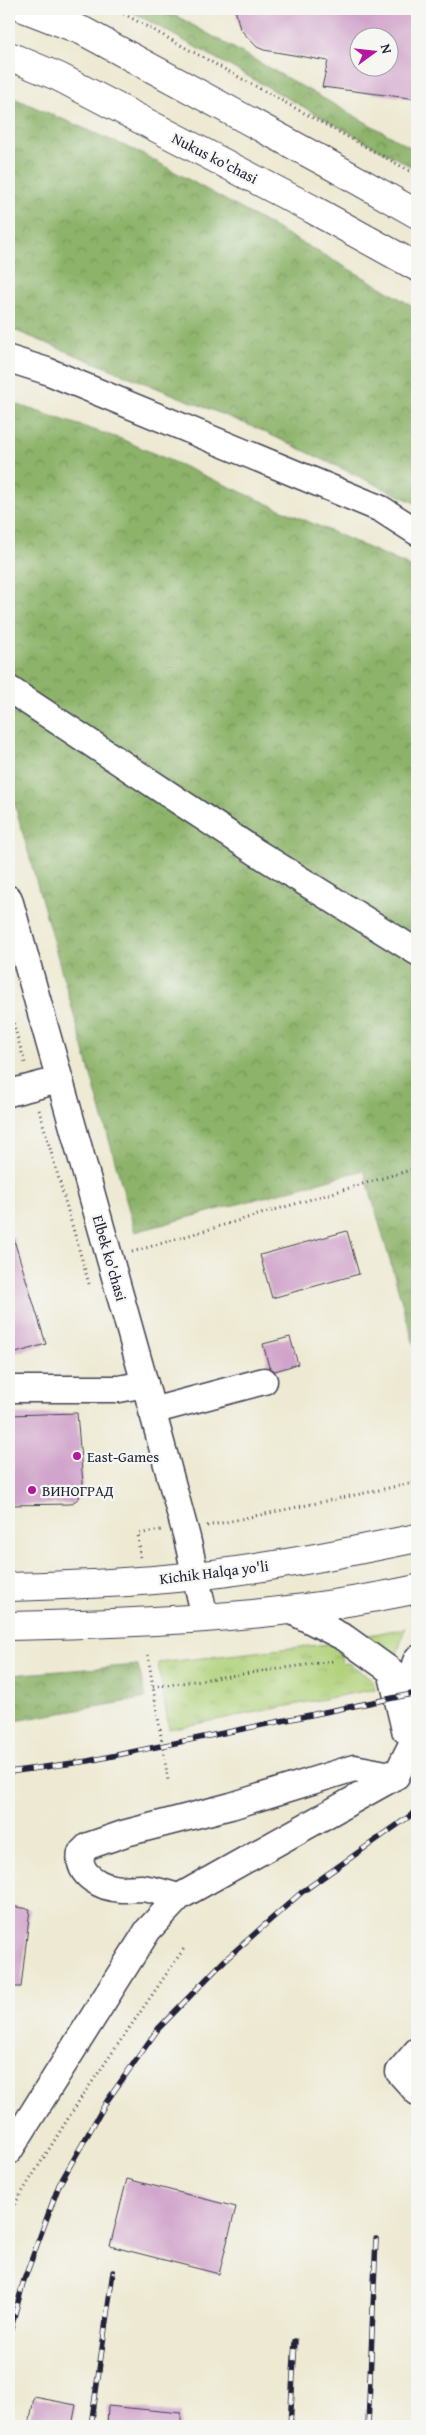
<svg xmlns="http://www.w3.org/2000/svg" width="426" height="2435" font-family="'Gentium Book Plus',serif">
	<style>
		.grass { fill: url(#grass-tufts); stroke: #697a5a }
		.forest { fill: url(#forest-crowns); stroke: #576a52 }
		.building { fill: #d0a3ca; fill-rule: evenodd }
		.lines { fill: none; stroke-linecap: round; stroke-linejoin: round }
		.minor-casing { stroke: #404052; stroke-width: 29 }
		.major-casing { stroke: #404052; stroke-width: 30 }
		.highway-casing { stroke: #404052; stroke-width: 30 }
		.path { stroke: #404052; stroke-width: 3; stroke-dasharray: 1 4; stroke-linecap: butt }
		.minor { stroke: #fff; stroke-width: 26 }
		.major { stroke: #fff; stroke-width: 28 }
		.highway { stroke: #fff; stroke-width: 28 }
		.rail-casing { stroke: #22223b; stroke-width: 5.5 }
		.rail { stroke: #f6f6f2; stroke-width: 4; stroke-dasharray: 11; stroke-linecap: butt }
		.poi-dot { fill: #b5179e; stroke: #f6f6f2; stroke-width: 2 }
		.labels { text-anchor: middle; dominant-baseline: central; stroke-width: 4.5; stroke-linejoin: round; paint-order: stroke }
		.street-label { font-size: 15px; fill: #22223b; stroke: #f6f6f2 }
		.poi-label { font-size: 15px; fill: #22223b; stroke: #f6f6f2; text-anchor: start }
	</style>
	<defs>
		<pattern id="grass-tufts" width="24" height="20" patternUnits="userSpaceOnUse" patternTransform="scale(1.25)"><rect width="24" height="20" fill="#b0d179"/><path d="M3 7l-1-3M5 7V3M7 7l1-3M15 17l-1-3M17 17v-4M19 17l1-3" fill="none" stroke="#97b36a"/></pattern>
		<pattern id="forest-crowns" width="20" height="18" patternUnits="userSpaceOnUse" patternTransform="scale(1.25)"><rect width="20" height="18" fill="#8cb369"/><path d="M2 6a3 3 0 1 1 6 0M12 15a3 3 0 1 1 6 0" fill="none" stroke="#729158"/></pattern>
	</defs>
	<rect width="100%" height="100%" fill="#f6f6f2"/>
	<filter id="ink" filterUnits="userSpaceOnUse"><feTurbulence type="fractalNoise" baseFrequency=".02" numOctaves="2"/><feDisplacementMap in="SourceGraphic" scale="10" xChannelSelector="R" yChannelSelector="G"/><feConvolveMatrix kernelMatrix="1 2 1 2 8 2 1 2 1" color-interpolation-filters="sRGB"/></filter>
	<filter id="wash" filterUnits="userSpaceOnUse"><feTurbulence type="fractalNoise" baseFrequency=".0096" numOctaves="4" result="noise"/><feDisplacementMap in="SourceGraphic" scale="20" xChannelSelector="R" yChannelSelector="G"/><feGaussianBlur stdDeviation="1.12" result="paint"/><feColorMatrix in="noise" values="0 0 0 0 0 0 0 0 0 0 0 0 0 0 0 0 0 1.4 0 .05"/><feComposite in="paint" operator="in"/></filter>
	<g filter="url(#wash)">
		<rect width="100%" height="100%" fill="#ede9d2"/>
		<g class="grass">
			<path d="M 405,1628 L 395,1661 L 360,1637 Z"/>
			<path d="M 327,1644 L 336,1644 L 349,1654 L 340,1655 L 343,1664 L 348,1663 L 372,1679 L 375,1689 L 169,1729 L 158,1663 Z"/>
		</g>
		<g class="forest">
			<path d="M 127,9 L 164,9 L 417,151 L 417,170 Z"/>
			<path d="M 9,96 L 141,153 L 381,287 L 417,309 L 417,504 L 256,428 L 9,328 Z"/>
			<path d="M 9,402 L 121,439 L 407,565 L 417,572 L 417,1355 L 364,1170 L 135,1232 L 9,784 Z"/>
			<path d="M 138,1665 L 146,1698 L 9,1722 L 9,1675 Z"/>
		</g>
		<g id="blocks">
			<g class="building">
				<path d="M 235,9 L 417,9 L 417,99 L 322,87 L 328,61 L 264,50 L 257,47 L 240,29 ZM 358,38 L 388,38 L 388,68 L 358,68 Z"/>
				<path d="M 347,1231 L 359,1274 L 272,1298 L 260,1255 Z"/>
				<path d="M 9,1237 L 13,1237 L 46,1344 L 9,1355 Z"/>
				<path d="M 290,1337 L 298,1364 L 275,1371 L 269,1367 L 263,1344 Z"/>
				<path d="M 77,1413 L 83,1483 L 79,1498 L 71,1504 L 9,1505 L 9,1415 Z"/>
				<path d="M 9,1906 L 30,1909 L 21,1987 L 9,1987 Z"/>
				<path d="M 127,2179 L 236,2207 L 219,2274 L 110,2246 Z"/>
				<path d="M 34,2397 L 76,2405 L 72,2426 L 29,2426 Z"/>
				<path d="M 108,2406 L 181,2413 L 181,2426 L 107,2426 Z"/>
			</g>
		</g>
	</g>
	<g filter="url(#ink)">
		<use href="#blocks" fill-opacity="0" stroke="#404052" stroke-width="1"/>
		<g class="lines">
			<g class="minor-casing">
				<g id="minor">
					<path d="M 9,359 L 47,371 L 381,509 L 417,532"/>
					<path d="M 9,689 L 256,852 L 417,952"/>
					<path d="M 9,899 L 145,1384 L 187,1538 L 205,1618"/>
					<path d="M 9,1093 L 59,1080"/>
					<path d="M 9,1389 L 119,1389 L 145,1384"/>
					<path d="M 152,1411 L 264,1381"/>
					<path d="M 290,1610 L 345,1638 L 391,1671 L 405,1730 L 416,1737"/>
					<path d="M 417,1659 C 410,1673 413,1692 417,1708"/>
					<path d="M 179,1897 C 167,1894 153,1889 141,1888 C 134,1888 128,1889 121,1889 C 102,1888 76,1875 81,1853 L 88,1846 L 126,1833 L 231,1806 L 354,1768 L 396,1776"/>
					<path d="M 417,2051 L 399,2072 L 417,2092"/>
					<path d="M 9,2151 L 148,1930 L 179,1897 L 396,1776 L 417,1734"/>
				</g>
			</g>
			<g class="major-casing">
				<g id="major">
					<path d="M 26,9 L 83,31 L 334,167 L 417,214"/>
					<path d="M 9,56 L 59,77 L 312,209 L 417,267"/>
				</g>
			</g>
			<g class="highway-casing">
				<g id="highway">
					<path d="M 9,1587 C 71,1585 133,1583 195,1576 C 270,1568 344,1553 417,1538"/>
					<path d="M 9,1626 C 146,1623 283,1618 417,1589"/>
				</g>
			</g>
			<g class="path">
				<path d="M 115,9 L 417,175"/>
				<path d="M 9,1009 L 25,1063"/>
				<path d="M 39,1110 L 89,1284"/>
				<path d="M 132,1252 L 417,1168"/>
				<path d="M 207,1526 L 417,1482"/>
				<path d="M 140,1557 L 138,1534 L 161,1530"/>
				<path d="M 148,1655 L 168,1780"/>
				<path d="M 153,1687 L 333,1661"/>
				<path d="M 9,2218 L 11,2210 L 79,2101 L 185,1947"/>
			</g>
			<use href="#minor" class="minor"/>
			<use href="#major" class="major"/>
			<use href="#highway" class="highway"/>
			<g class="rail-casing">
				<g id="rail">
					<path d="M 9,1772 L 88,1761 L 417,1693"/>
					<path d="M 9,2335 L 24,2280 L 59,2185 L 107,2101 L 158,2029 L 225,1960 L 302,1892 L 417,1811"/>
					<path d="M 91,2426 L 113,2272"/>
					<path d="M 290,2426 L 295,2341"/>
					<path d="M 368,2426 L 376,2239"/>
				</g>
			</g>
			<use href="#rail" class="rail"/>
		</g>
	</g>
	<g class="poi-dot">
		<circle cx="77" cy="1456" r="5"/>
		<circle cx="32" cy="1490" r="5"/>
	</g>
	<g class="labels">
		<g class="street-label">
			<text transform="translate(215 158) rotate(27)">Nukus ko'chasi</text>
			<text transform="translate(110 1258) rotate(74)">Elbek ko'chasi</text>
			<text transform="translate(214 1572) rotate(-7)">Kichik Halqa yo'li</text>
		</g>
		<g class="poi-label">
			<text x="87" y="1456">East-Games</text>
			<text x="42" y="1490">ВИНОГРАД</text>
		</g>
	</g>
	<rect width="426" height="2435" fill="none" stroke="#f6f6f2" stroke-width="30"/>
	<g transform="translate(374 52) rotate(75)"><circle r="24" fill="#f6f6f2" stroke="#a1a1a9"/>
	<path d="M0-4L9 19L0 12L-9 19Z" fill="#b5179e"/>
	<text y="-8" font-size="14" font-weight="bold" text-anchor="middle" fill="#22223b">N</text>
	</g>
</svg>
